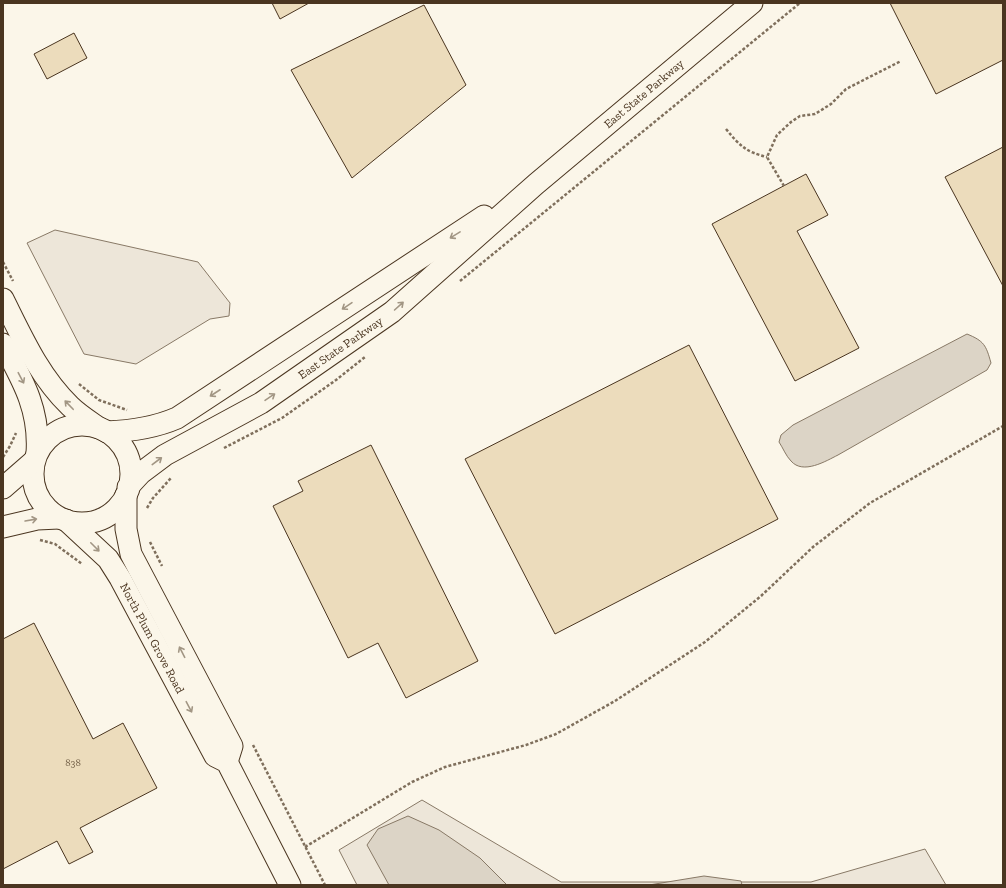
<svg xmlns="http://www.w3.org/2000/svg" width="1006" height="888" font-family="'Zilla Slab',serif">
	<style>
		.green { fill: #ede6d9; stroke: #887966 }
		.water { fill: #dcd4c6; stroke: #887966 }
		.building { fill: #ecdcbc; stroke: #4a3520 }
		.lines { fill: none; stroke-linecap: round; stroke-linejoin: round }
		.minor-casing { stroke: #4a3520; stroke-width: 23 }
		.path { stroke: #7f6f5c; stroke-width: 2.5; stroke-dasharray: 3 2; stroke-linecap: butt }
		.minor { stroke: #fbf6e9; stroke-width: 21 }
		.oneway { stroke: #a29684 }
		.labels { text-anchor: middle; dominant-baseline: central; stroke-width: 3; stroke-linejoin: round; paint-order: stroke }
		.number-label { font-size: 10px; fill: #725f47 }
		.street-label { font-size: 12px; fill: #4a3520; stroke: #fbf6e9 }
	</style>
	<rect width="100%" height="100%" fill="#fbf6e9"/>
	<g class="green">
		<path d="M 55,230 L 198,262 L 230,303 L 229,316 L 210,319 L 136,364 L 84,354 L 27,243 Z"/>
		<path d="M 422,800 L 561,882 L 811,882 L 925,849 L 946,885 L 357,885 L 339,850 Z"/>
	</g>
	<g class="water">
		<path d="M 967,334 C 984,341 986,345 991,363 L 987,370 L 838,455 C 826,461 803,475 791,461 C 786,456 783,448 779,442 L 781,435 L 793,425 Z"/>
		<path d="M 408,816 L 439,830 L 480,858 L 507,885 L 389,885 L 367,845 L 378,829 Z"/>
		<path d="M 704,876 L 741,881 L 742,885 L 649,885 Z"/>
	</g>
	<g class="building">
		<path d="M 272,3 L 309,3 L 280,19 Z"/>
		<path d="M 890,3 L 1003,3 L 1003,60 L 936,94 Z"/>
		<path d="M 424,5 L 466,85 L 352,178 L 291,70 Z"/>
		<path d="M 74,33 L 87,58 L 47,79 L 34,54 Z"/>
		<path d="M 1003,147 L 1003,286 L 945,177 Z"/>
		<path d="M 806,174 L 828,215 L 797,231 L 859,348 L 795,381 L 712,224 Z"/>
		<path d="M 689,345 L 778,519 L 555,634 L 465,459 Z"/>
		<path d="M 371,445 L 478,661 L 406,698 L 378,643 L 348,658 L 273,506 L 303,491 L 298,481 Z"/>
		<path d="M 34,623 L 93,739 L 123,723 L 157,788 L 80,828 L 93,852 L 69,864 L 57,841 L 3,869 L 3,639 Z"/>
	</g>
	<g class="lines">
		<g class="minor-casing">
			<g id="minor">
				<path d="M 3,299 C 22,337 39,376 70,406 C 78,414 89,421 99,428"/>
				<path d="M 3,344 C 23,381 40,410 37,453"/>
				<circle cx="82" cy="474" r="49"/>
				<path d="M 107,432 C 132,431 154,428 177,418 L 484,216"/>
				<path id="s1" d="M 128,487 L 141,473 L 165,455 L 261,403 L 392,312 L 536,184 L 752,3"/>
				<path d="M 3,488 L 34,461"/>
				<path d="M 126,495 L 126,529 L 131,554 L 232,746 L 227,762"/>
				<path id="s2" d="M 66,520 L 108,559 L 120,578 L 215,756 L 227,762 L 290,885"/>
				<path d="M 3,527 L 37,519 L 59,518"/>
			</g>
		</g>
		<g class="path">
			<path d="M 726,129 C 740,146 746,152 767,157"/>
			<path d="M 784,186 L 767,157 L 777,135 L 791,122 L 800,116 L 815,114 L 831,104 L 846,89 L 901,61"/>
			<path d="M 3,262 L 13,281"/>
			<path d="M 460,281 L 800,3"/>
			<path d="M 79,384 L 99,400 L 127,410"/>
			<path d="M 224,448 L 282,418 L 336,380 L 365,357"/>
			<path d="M 3,457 L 10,446 L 16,433"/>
			<path d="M 147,508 L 153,498 L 171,478"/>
			<path d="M 40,540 L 55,544 L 82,564"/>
			<path d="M 150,542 L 162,566"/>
			<path d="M 253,745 L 325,885"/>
			<path d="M 305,847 L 412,782 L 445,767 L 526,745 L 556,734 L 615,701 L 705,642 L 761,596 L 813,547 L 870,503 L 1003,426"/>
		</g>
		<use href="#minor" class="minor"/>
	</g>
	<defs><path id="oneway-shaft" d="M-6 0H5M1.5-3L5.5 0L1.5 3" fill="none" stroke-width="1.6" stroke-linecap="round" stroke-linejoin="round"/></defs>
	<g class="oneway">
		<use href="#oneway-shaft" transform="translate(455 235) rotate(148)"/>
		<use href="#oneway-shaft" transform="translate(347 306) rotate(146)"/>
		<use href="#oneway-shaft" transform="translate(399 306) rotate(-42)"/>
		<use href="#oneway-shaft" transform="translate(21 378) rotate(62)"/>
		<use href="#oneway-shaft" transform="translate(215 393) rotate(147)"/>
		<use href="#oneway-shaft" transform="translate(270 397) rotate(-34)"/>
		<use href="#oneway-shaft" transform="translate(69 405) rotate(-134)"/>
		<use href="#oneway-shaft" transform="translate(157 461) rotate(-37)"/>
		<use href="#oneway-shaft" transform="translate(31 520) rotate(-10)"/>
		<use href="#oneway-shaft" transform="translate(95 547) rotate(45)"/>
		<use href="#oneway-shaft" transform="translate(182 652) rotate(-117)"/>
		<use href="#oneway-shaft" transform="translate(189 707) rotate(62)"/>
	</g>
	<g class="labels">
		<g class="number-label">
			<text x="73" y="763">838</text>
		</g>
		<g class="street-label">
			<text stroke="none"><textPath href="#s1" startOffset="651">East State Parkway</textPath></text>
			<text stroke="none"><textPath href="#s1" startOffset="255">East State Parkway</textPath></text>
			<text stroke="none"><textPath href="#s2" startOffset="148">North Plum Grove Road</textPath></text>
		</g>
	</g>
	<rect width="1006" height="888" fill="none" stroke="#4a3520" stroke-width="8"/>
</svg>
